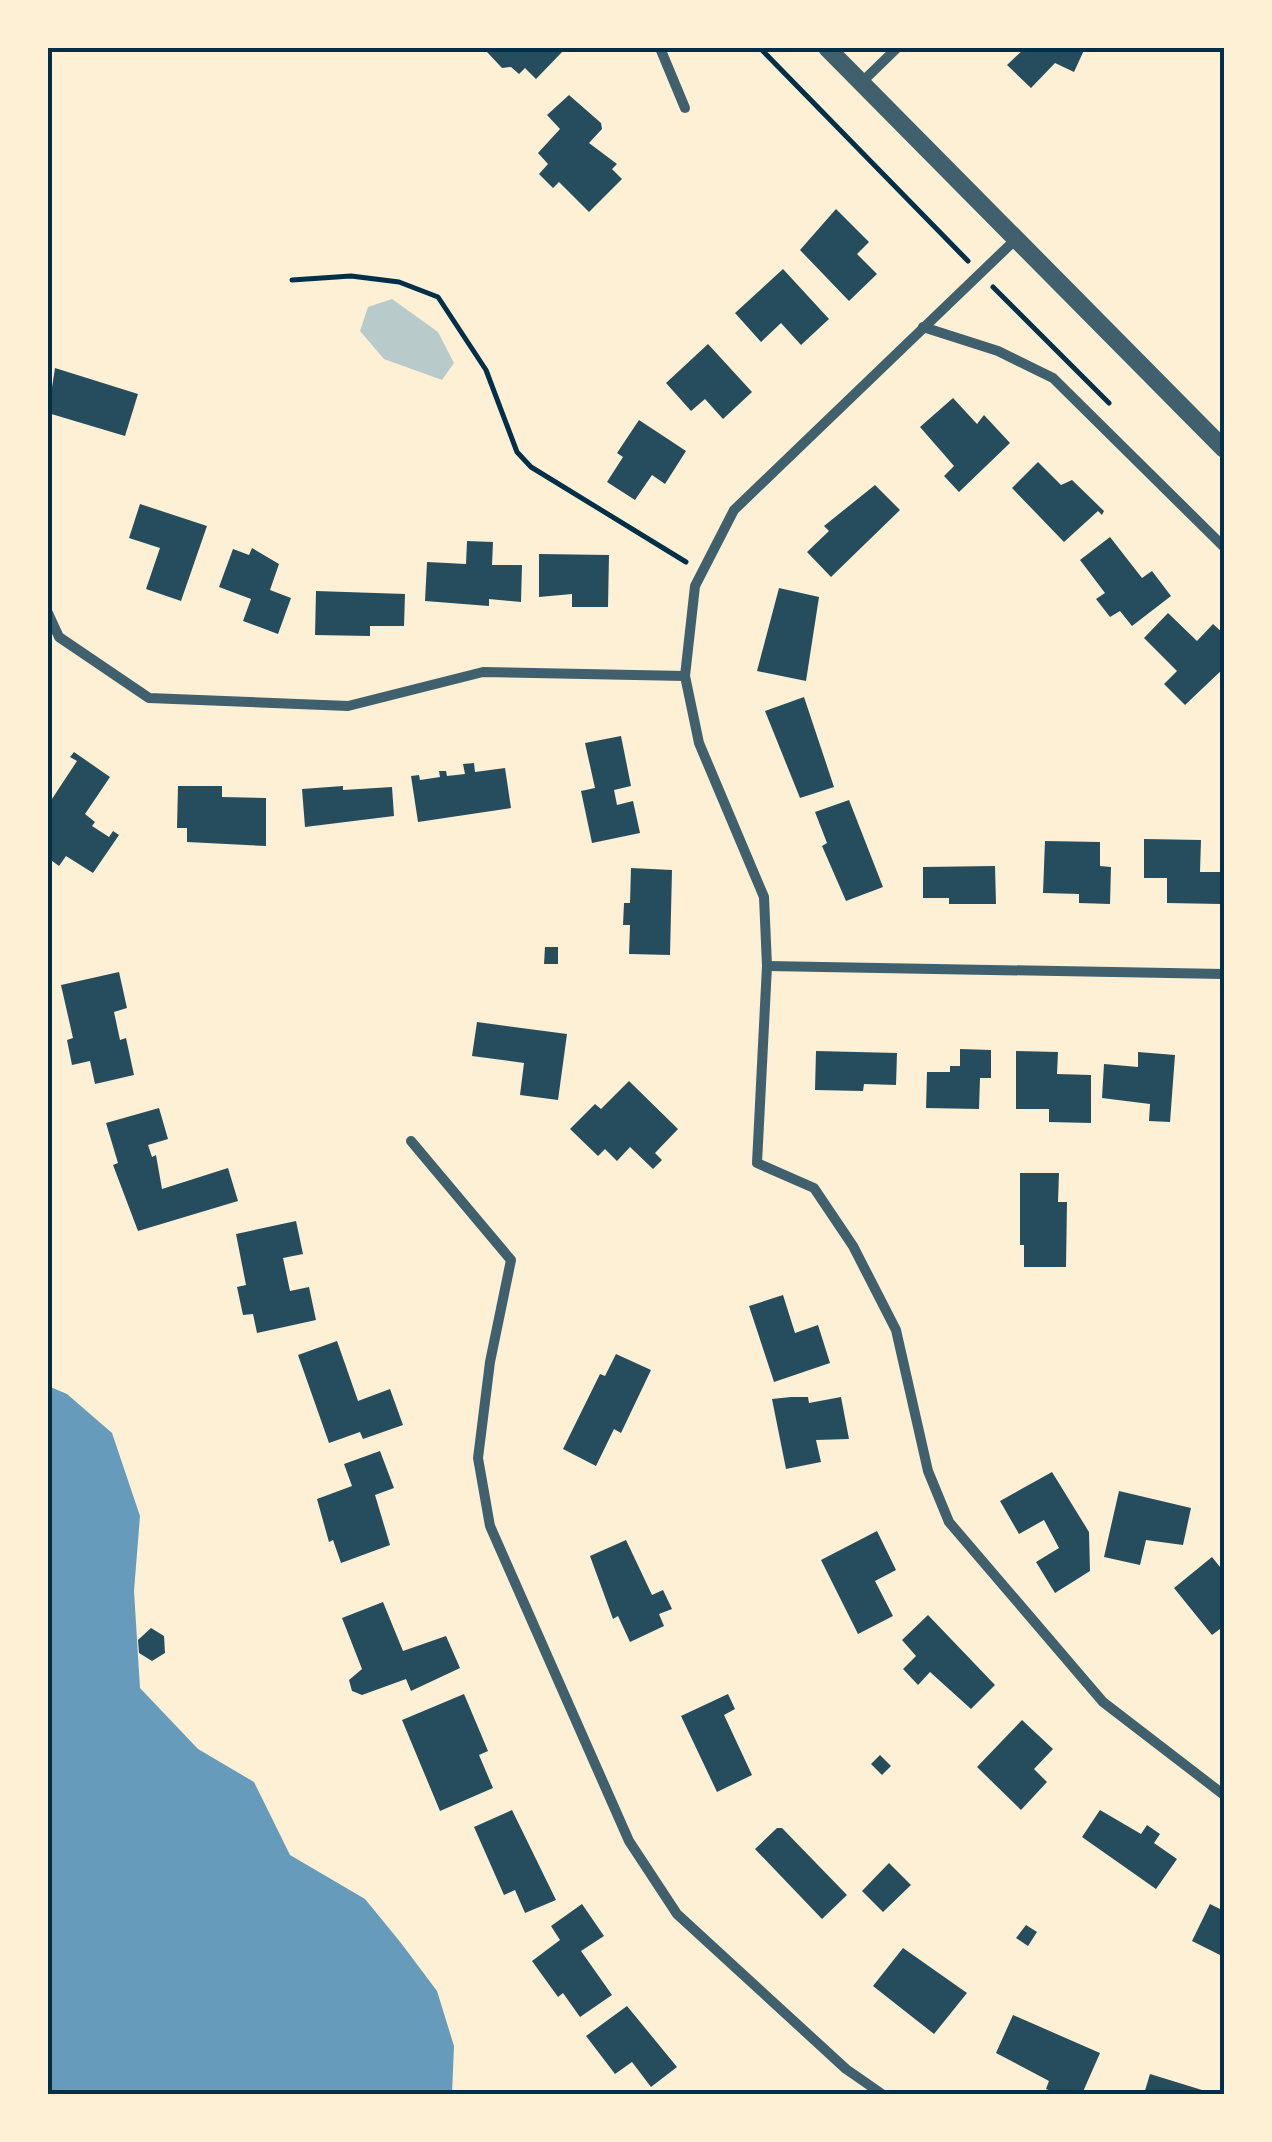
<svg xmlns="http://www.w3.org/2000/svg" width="1272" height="2142" font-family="'Source Sans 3',sans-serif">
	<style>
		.green { fill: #b9caca }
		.water { fill: #669bbc }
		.building { fill: #264d5e }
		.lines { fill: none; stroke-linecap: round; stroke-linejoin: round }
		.path { stroke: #003049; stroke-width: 5 }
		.minor { stroke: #3f606c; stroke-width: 10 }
		.tertiary { stroke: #3f606c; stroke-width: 18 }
		.neatline { fill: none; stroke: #003049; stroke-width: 4 }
	</style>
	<rect width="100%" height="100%" fill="#fdf0d5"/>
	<path class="green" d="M 392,299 L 438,332 L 454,363 L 442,380 L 384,359 L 360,331 L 368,307 Z"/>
	<path class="water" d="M 48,1386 L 67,1394 L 112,1433 L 140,1516 L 134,1591 L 140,1688 L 198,1749 L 254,1782 L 290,1855 L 365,1899 L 401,1943 L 437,1991 L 454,2046 L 452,2094 L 48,2094 Z"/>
	<g class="building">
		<path d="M 491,48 L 561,48 L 564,50 L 536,79 L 525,68 L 519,74 L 511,67 L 502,68 L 487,52 Z"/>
		<path d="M 1025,48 L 1085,48 L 1074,72 L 1055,63 L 1031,88 L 1007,65 Z"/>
		<path d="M 569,95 L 601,123 L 602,129 L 589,143 L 617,164 L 612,169 L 622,179 L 589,212 L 559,182 L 553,188 L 539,174 L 548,164 L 538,153 L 560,129 L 547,115 Z"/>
		<path d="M 836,209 L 869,242 L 857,254 L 877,274 L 849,301 L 800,250 Z"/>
		<path d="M 783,269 L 829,319 L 801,345 L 781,323 L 761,342 L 735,313 Z"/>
		<path d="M 708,344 L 752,392 L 723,419 L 705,399 L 691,411 L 666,383 Z"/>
		<path d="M 55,368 L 138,394 L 125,436 L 48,413 Z"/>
		<path d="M 953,398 L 977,424 L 984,415 L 1010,443 L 959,492 L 944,476 L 954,466 L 920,427 Z"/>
		<path d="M 639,420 L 686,451 L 665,484 L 652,475 L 635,500 L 607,482 L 623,457 L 617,453 Z"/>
		<path d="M 1038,462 L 1061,485 L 1072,480 L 1104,511 L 1102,515 L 1098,511 L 1064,542 L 1012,488 Z"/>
		<path d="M 875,485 L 900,510 L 831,577 L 807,552 L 829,531 L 824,526 Z"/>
		<path d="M 140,504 L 207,526 L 181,601 L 146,589 L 160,548 L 129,538 Z"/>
		<path d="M 1110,537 L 1142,578 L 1152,571 L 1171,596 L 1132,626 L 1120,611 L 1110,617 L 1096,599 L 1105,593 L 1080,560 Z"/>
		<path d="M 467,541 L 493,542 L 492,565 L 522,565 L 521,602 L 489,599 L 489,606 L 425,601 L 427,562 L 466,564 Z"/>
		<path d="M 252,548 L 279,564 L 270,590 L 291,598 L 278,634 L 243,621 L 251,599 L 219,587 L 233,549 L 249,555 Z"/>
		<path d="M 539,554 L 609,555 L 608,607 L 572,607 L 572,594 L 539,597 Z"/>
		<path d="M 779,588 L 819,597 L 806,681 L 757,671 Z"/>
		<path d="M 316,591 L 405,594 L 404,626 L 370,626 L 370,636 L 315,635 Z"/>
		<path d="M 1168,613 L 1197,641 L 1213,624 L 1224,634 L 1224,668 L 1185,705 L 1164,684 L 1177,671 L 1144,638 Z"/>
		<path d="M 804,697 L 834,787 L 800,798 L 765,711 Z"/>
		<path d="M 621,736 L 631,786 L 614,790 L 617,805 L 633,801 L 640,833 L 592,843 L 581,791 L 595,788 L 585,743 Z"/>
		<path d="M 74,752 L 110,777 L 85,814 L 95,822 L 92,826 L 109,837 L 113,831 L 119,835 L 93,873 L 66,856 L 59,866 L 48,858 L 48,805 L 77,761 L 70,757 Z"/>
		<path d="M 474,763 L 475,772 L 505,768 L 511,808 L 418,822 L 411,776 L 419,775 L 420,780 L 440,777 L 439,771 L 446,771 L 447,776 L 465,774 L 463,764 Z"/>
		<path d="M 178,786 L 222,786 L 222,797 L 266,798 L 266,846 L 187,842 L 187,828 L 177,828 Z"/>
		<path d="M 343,786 L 343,790 L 392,787 L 394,816 L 305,827 L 302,789 Z"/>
		<path d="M 849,800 L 883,887 L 846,901 L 822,846 L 827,843 L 815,812 Z"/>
		<path d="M 1144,839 L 1201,840 L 1200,872 L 1220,872 L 1220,904 L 1167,903 L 1167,878 L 1144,878 Z"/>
		<path d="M 1045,841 L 1100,842 L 1100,866 L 1111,867 L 1110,904 L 1079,903 L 1079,894 L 1043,893 Z"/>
		<path d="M 995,866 L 996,904 L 949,904 L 949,898 L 923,898 L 923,867 Z"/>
		<path d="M 631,868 L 672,870 L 670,955 L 629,954 L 630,925 L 623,925 L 624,903 L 630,903 Z"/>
		<path d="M 545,947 L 558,947 L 558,964 L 544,964 Z"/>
		<path d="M 119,972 L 127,1008 L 114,1012 L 120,1040 L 126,1038 L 134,1075 L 95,1084 L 90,1061 L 72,1065 L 67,1040 L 73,1038 L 61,985 Z"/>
		<path d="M 477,1022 L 567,1034 L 558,1100 L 520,1095 L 524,1063 L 472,1056 Z"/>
		<path d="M 960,1049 L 991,1050 L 991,1078 L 980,1078 L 979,1109 L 926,1108 L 927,1072 L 950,1072 L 950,1066 L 960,1066 Z"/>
		<path d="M 816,1051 L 897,1053 L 896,1085 L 864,1084 L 863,1091 L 815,1090 Z"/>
		<path d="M 1016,1051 L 1058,1052 L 1057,1074 L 1091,1075 L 1091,1123 L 1049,1122 L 1049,1109 L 1016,1109 Z"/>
		<path d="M 1138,1052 L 1175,1055 L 1170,1122 L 1149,1121 L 1150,1104 L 1102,1098 L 1104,1064 L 1138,1067 Z"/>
		<path d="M 629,1081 L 678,1129 L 655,1153 L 662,1160 L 653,1169 L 630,1147 L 617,1161 L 605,1149 L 598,1156 L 570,1129 L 595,1104 L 601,1109 Z"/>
		<path d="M 159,1108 L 168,1139 L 148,1145 L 152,1157 L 156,1155 L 162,1189 L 228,1168 L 238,1201 L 138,1231 L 113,1165 L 118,1163 L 106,1123 Z"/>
		<path d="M 1020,1173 L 1059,1173 L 1058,1202 L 1067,1202 L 1066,1267 L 1024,1267 L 1024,1245 L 1020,1245 Z"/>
		<path d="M 296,1221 L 303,1254 L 283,1258 L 290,1291 L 309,1287 L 316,1320 L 257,1333 L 253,1314 L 243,1315 L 237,1287 L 246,1285 L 236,1234 Z"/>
		<path d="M 783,1295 L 795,1333 L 818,1325 L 830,1363 L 774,1382 L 749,1306 Z"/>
		<path d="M 337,1341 L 358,1401 L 390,1389 L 403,1425 L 363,1439 L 360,1432 L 329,1443 L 298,1355 Z"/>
		<path d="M 616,1354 L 651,1370 L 621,1433 L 614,1429 L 596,1466 L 563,1449 L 600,1374 L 605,1376 Z"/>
		<path d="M 791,1397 L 808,1397 L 809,1403 L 841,1397 L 849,1439 L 816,1440 L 821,1462 L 786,1469 L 772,1399 Z"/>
		<path d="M 380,1451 L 394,1488 L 375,1495 L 390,1545 L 341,1563 L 333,1540 L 329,1542 L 317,1499 L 352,1486 L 344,1464 Z"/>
		<path d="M 1052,1472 L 1089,1532 L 1090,1571 L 1055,1593 L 1036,1562 L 1059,1548 L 1044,1520 L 1019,1534 L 1000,1501 Z"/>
		<path d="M 1119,1491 L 1191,1508 L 1183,1545 L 1146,1540 L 1140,1565 L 1104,1557 Z"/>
		<path d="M 877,1531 L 896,1570 L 875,1581 L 893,1616 L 858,1634 L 821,1560 Z"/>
		<path d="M 626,1540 L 652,1595 L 663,1590 L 672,1609 L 659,1614 L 664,1626 L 630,1642 L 618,1616 L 613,1619 L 590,1556 Z"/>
		<path d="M 1212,1557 L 1224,1572 L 1224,1635 L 1220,1629 L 1212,1635 L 1174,1588 Z"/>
		<path d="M 383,1602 L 403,1651 L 446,1636 L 460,1668 L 411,1691 L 406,1679 L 362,1695 L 352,1691 L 349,1680 L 362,1669 L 342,1618 Z"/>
		<path d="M 928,1615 L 995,1685 L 971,1709 L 930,1672 L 918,1685 L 903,1669 L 916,1656 L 902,1640 Z"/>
		<path d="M 151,1628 L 164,1636 L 165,1653 L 152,1661 L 139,1653 L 138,1640 Z"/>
		<path d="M 464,1694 L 488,1751 L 479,1755 L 493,1788 L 440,1811 L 402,1720 Z"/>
		<path d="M 728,1694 L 735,1709 L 724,1715 L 752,1775 L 717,1792 L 681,1716 Z"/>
		<path d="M 1022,1720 L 1053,1749 L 1034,1769 L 1047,1782 L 1021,1810 L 977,1767 Z"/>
		<path d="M 880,1755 L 891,1766 L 882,1775 L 871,1764 Z"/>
		<path d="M 512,1810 L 556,1900 L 525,1913 L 515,1890 L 504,1895 L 474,1827 Z"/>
		<path d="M 1100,1810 L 1141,1834 L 1147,1825 L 1160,1834 L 1154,1843 L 1177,1859 L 1156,1889 L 1082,1837 Z"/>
		<path d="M 777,1828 L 782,1828 L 847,1895 L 822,1919 L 755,1849 Z"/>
		<path d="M 889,1863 L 911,1885 L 883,1912 L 862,1891 Z"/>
		<path d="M 582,1904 L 604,1936 L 581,1951 L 612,1995 L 580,2017 L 563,1993 L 558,1997 L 532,1961 L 560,1940 L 551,1926 Z"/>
		<path d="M 1210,1904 L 1224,1911 L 1224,1957 L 1192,1941 Z"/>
		<path d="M 1026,1925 L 1037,1932 L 1028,1946 L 1016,1938 Z"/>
		<path d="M 903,1948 L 967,1993 L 934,2034 L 873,1986 Z"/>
		<path d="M 627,2006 L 677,2067 L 651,2087 L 632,2062 L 615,2074 L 586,2036 Z"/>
		<path d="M 1013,2015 L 1100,2053 L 1082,2094 L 1059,2094 L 1046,2089 L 1049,2081 L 996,2053 Z"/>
		<path d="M 1150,2074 L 1215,2094 L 1144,2094 Z"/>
	</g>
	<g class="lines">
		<g class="path">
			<path d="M 760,48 L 968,261"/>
			<path d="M 292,280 L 351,276 L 399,282 L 438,297 L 486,370 L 517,452 L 531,467 L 686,562"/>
			<path d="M 993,287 L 1109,403"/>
		</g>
		<g class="minor">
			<path d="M 660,48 L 685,108"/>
			<path d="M 862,82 L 897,48"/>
			<path d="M 1016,239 L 734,510 L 695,586 L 685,676 L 699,743 L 764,897 L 767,966 L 757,1163 L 814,1188 L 853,1246 L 896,1330 L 928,1471 L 949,1522 L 1103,1702 L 1224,1795"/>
			<path d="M 923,327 L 998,351 L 1053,378 L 1224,547"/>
			<path d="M 48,613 L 59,637 L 149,698 L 348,706 L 483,672 L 685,676"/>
			<path d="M 767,966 L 1224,974"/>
			<path d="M 411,1141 L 511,1260 L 490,1362 L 478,1458 L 490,1526 L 629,1841 L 677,1914 L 846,2069 L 882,2094"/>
		</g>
		<path class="tertiary" d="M 827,48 L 1224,449"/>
	</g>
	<rect width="1272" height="2142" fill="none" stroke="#fdf0d5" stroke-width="100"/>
	<rect x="50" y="50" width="1172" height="2042" class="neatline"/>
</svg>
